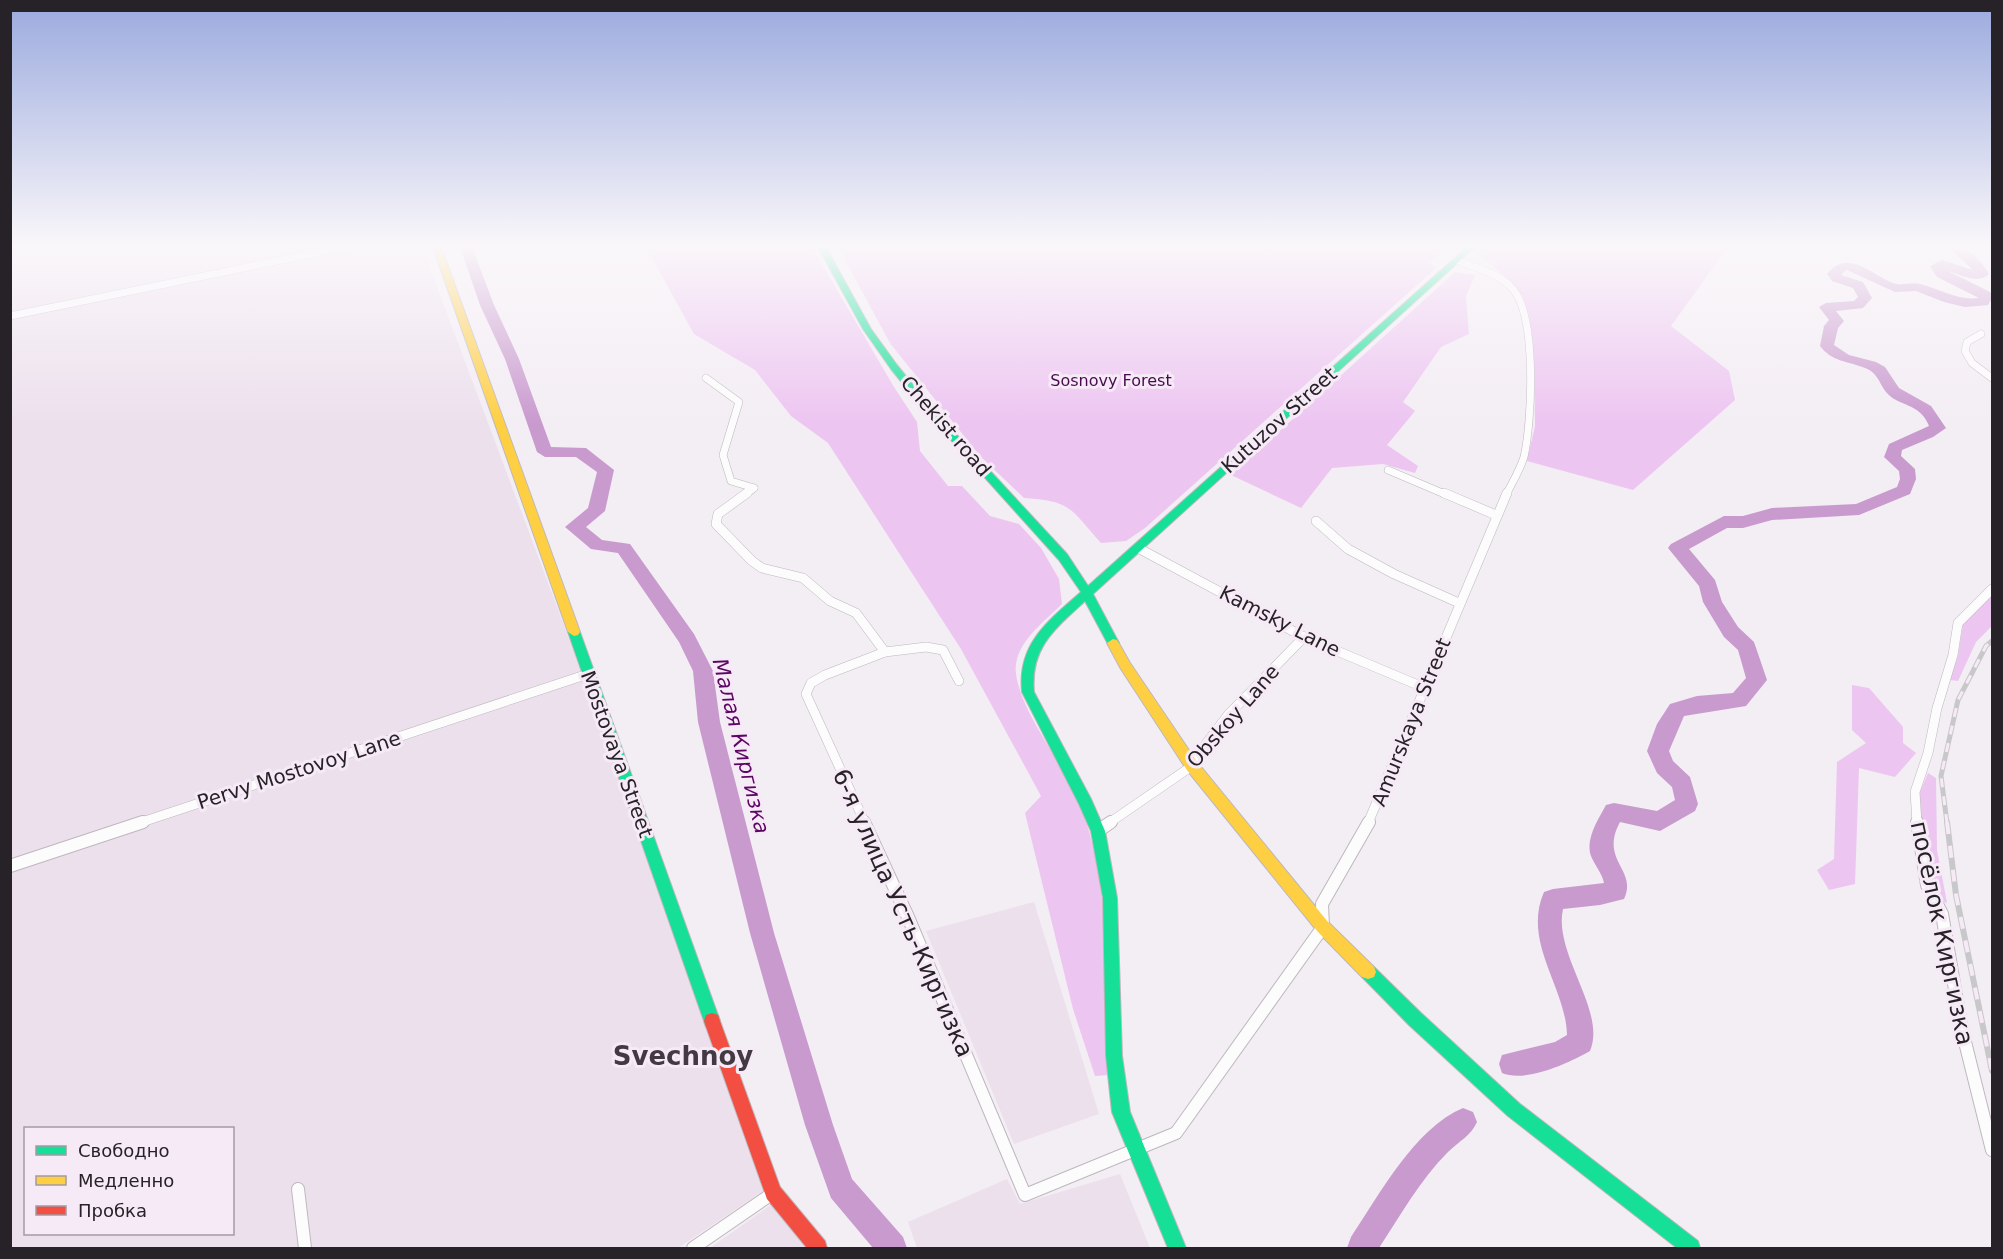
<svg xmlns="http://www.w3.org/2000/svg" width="2003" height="1259" font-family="'DejaVu Sans',sans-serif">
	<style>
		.built { fill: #ece0ed; fill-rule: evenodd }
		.forest { fill: #edc5f1 }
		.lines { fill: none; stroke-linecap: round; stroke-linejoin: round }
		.river { fill: #c99ace; fill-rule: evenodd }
		.street-far2-casing { stroke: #bdb8bd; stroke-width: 8 }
		.street-far1-casing { stroke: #bdb8bd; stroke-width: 10 }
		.street-casing { stroke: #bdb8bd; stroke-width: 14 }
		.fast-casing { stroke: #bdb8bd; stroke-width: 2 }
		.slow-casing { stroke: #bdb8bd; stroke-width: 2 }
		.jam-casing { stroke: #bdb8bd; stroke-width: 2 }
		.street-far2 { stroke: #fdfcfd; stroke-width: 7 }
		.street-far1 { stroke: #fdfcfd; stroke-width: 9 }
		.street { stroke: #fdfcfd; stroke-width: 12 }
		.fast { fill: #16e098; fill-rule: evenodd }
		.slow { fill: #ffcf43; fill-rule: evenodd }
		.jam { fill: #f24e42; fill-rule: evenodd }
		.rail-far1-casing { stroke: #c8c7c9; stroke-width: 5 }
		.rail-casing { stroke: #c8c7c9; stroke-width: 6 }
		.rail-far1 { stroke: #f6eaf7; stroke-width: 3; stroke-dasharray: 9; stroke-linecap: butt }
		.rail { stroke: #f6eaf7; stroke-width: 4; stroke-dasharray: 12; stroke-linecap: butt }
		.labels { text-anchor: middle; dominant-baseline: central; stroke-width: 6; stroke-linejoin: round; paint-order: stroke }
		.far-park-label { font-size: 16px; fill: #490b4f; stroke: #f6eaf7 }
		.street-label { font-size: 20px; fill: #262227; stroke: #f6eaf7 }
		.water-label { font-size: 21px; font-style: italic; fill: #5c0664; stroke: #f6eaf7 }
		.near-street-label { font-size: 24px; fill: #262227; stroke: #f6eaf7 }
		.near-neighbourhood-label { font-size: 26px; font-weight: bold; fill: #423943; stroke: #f6eaf7 }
	</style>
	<rect width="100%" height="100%" fill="#f3edf4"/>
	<g class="built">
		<path d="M 11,247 L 422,247 L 583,676 L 763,1191 L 678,1248 L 11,1248 ZM 26,1128 L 232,1128 L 232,1234 L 26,1234 Z"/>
		<path d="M 1034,902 L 1099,1114 L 1014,1144 L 926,931 Z"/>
		<path d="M 1120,1174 L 1150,1248 L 917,1248 L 908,1222 L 1007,1179 L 1020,1204 Z"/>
		<path d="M 772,1204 L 805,1248 L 710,1248 Z"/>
	</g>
	<g class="forest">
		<path d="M 646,247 L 812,247 L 894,387 L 917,422 L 920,451 L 948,486 L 962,486 L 990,516 L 1019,524 L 1041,548 L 1059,579 L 1062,604 C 1044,622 1012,645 1016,674 C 1022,717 1067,766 1082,809 C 1112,894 1106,986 1109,1075 L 1095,1076 L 1073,1009 L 1025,813 L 1041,796 L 961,649 L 828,443 L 791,416 L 755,370 L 694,334 Z"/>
		<path d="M 838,247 L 1443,247 L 1445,248 L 1430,262 L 1436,268 L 1145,528 L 1126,541 L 1101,543 C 1071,510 1073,501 1024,498 L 980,456 L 890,343 Z"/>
		<path d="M 1481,247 L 1728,247 L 1671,326 L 1729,371 L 1735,400 L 1633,490 L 1527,461 L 1535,426 L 1534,359 L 1524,299 L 1509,280 L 1477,253 Z"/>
		<path d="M 1455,272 L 1475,275 L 1466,296 L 1469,334 L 1441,347 L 1403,402 L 1415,411 L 1387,445 L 1418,466 L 1415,473 L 1383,464 L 1332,468 L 1301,508 L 1231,475 Z"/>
		<path d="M 1992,595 L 1992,626 L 1976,642 L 1958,681 L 1950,680 L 1958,656 L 1963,624 Z"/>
		<path d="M 1852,685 L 1869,688 L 1903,727 L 1903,743 L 1916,753 L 1895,777 L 1859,768 L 1855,884 L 1829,890 L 1817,870 L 1834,859 L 1837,762 L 1866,743 L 1852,730 Z"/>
		<path d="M 1928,773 L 1936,778 L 1937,850 L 1947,903 L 1939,900 L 1931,886 L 1921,832 L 1919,794 Z"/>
	</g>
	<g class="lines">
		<g class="river">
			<path d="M 460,247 L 472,247 L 494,305 L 519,359 L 551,447 L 586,448 L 614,470 L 605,511 L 586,527 L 602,540 L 630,544 L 694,634 L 713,671 L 720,722 L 774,933 L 833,1125 L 852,1179 L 903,1237 L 907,1248 L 873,1248 L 831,1198 L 805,1125 L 750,933 L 698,722 L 693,671 L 679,642 L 618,553 L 591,549 L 565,527 L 588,508 L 597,472 L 576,457 L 545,457 L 537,452 L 505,359 L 480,305 Z"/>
			<path d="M 1948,247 C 1968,247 1979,257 1989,274 C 1978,285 1959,274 1946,270 L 1992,293 L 1992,298 L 1988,305 L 1965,307 L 1944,302 L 1916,291 L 1895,292 L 1849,271 L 1846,270 L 1841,275 L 1863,282 L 1872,298 L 1863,308 L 1836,311 L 1844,321 L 1838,328 L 1834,345 L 1849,355 L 1876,362 L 1885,367 L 1899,388 L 1931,406 L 1946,428 L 1933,437 L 1902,450 L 1901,456 L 1915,469 L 1916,479 L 1910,494 L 1859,515 L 1772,520 L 1743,528 L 1727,528 L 1689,549 L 1715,580 L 1722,602 L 1738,627 L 1754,642 L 1767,680 L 1746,706 L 1684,716 L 1669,751 L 1673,761 L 1690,777 L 1698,804 L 1695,811 L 1660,831 L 1620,822 C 1599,861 1638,869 1624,899 L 1600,905 L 1563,909 C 1553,954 1607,1011 1590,1051 C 1569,1063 1526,1083 1502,1073 L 1499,1064 L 1502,1055 L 1555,1042 L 1567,1035 C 1566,987 1522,942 1544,892 L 1553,889 L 1604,883 C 1602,873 1595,866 1591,856 C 1585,839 1598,820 1606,805 L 1614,803 L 1657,811 L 1675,800 L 1672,787 L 1657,773 L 1647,751 L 1657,724 L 1670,704 L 1697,696 L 1733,693 L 1746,678 L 1738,650 L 1724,637 L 1703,602 L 1699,586 L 1668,548 L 1671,544 L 1724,516 L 1743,516 L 1772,508 L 1856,504 L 1897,487 L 1900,479 L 1899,471 L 1884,457 L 1889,444 L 1929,426 C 1920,402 1898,407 1886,392 C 1879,383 1878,373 1865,368 C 1848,361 1832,362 1820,346 L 1824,326 L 1829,320 L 1819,307 L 1826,303 L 1854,301 L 1858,297 L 1853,288 L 1832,281 L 1827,274 C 1850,246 1873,278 1897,284 C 1905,285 1913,282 1920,284 C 1941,289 1957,301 1979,298 L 1937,277 L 1930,266 L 1942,260 L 1973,270 Z"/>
			<path d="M 1463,1108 L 1473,1112 L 1477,1122 C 1471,1136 1459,1141 1448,1152 C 1420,1180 1400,1216 1379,1248 L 1347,1248 L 1351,1237 C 1379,1195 1415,1128 1463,1108 Z"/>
		</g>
		<g class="street-far2-casing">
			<g id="street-far2">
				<path d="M 1456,260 C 1473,267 1496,272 1510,286 C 1538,311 1532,422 1524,457 C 1520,470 1512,483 1506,495"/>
				<path d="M 10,316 L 345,247"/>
				<path d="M 1981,334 L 1967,342 L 1965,351 L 1972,363 L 1992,378"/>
				<path d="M 706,378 L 739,402 L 723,455 L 731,481 L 754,488"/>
				<path d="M 1388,470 L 1447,495"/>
				<path d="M 745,495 L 754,488"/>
			</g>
		</g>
		<g class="street-far1-casing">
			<g id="street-far1">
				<path d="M 747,493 L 718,514 L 716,524 L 752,561 L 762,568 L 803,578 L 830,601 L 856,613 L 885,652"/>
				<path d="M 1444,493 L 1496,515"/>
				<path d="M 1316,521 L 1348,549 L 1394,574 L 1459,603"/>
				<path d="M 1138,548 L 1304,637 L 1425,688"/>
				<path d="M 139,823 L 588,674"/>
				<path d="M 865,823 L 806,694 L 811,683 L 825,675 L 885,652 L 926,647 L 943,650 L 959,681"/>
				<path d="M 1109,823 L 1192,766 L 1202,749 L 1228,715 L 1304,637"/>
				<path d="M 1368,823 L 1507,493"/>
				<path d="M 1917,823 L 1915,792 L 1928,753 L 1937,708 L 1953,655 L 1958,623 L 1992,589"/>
			</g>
		</g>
		<g class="street-casing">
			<g id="street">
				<path d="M 864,822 L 908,917 L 1025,1195 L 1176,1133 L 1323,927 L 1322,904 L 1369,822"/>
				<path d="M 1917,822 L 1927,885 L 1942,914 L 1962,1030 L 1992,1150"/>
				<path d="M 1098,831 L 1111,822"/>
				<path d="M 10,866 L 143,822"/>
				<path d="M 298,1189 L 305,1248"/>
				<path d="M 693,1248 L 773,1193"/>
			</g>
		</g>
		<g class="fast-casing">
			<g id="fast">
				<path d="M 818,247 L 826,247 L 871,329 L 897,365 L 930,406 L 1067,554 L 1088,586 L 1467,247 L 1475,247 L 1093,594 L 1119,643 L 1117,646 L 1109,646 L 1085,601 C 1055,629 1030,647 1034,692 L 1091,799 L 1105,831 L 1117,898 L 1122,1056 L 1130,1112 L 1186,1248 L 1168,1248 L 1112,1112 L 1106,1056 L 1103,898 L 1091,831 L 1079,804 L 1022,692 C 1017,644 1048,621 1081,592 L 1059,560 L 924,410 L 891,369 L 863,329 Z"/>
				<path d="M 574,628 L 580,632 L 720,1021 L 718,1027 L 712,1029 L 706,1027 L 704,1021 L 568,632 Z"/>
				<path d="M 1368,965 L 1374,967 L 1421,1013 L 1520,1104 L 1698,1241 L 1700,1248 L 1677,1248 L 1508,1116 L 1409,1025 L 1362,977 L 1360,972 L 1362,967 Z"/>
			</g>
		</g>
		<g class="slow-casing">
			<g id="slow">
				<path d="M 433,247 L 441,247 L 580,632 L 578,635 L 574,636 L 568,632 Z"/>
				<path d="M 1113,639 L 1117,640 L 1130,663 L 1197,762 L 1328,922 L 1374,967 L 1376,972 L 1374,977 L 1368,979 L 1362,977 L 1318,932 L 1187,770 L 1121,669 L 1107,643 Z"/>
			</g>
		</g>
		<g class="jam-casing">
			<path id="jam" d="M 712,1013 L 718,1015 L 720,1021 L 780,1187 L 825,1241 L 827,1248 L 807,1248 L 767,1199 L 704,1021 L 706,1015 Z"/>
		</g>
		<use href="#street-far2" class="street-far2"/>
		<use href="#street-far1" class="street-far1"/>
		<use href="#street" class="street"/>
		<use href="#fast" class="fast"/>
		<use href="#slow" class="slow"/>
		<use href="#jam" class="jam"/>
		<g class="rail-far1-casing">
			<path id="rail-far1" d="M 1947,823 L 1941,776 L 1958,700 L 1986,646 L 1992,641"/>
		</g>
		<g class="rail-casing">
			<path id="rail" d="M 1947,822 L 1956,895 L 1992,1071"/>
		</g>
		<use href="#rail-far1" class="rail-far1"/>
		<use href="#rail" class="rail"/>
	</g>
	<linearGradient id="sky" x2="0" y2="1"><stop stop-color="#9baade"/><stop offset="0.58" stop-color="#faf7fa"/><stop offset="1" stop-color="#faf7fa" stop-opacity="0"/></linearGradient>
	<rect width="2003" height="423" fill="url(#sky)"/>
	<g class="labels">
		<g class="far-park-label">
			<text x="1111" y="380">Sosnovy Forest</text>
		</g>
		<g class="street-label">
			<text transform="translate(1279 420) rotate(-42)">Kutuzov Street</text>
			<text transform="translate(946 426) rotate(49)">Chekist road</text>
			<text transform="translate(1280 621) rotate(27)">Kamsky Lane</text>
			<text transform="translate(1233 716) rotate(-49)">Obskoy Lane</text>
			<text transform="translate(1411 722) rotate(-68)">Amurskaya Street</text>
			<text transform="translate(617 754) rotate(70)">Mostovaya Street</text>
			<text transform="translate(299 770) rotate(-18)">Pervy Mostovoy Lane</text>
		</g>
		<g class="water-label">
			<text transform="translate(741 746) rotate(76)">Малая Киргизка</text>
		</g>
		<g class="near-street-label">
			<text transform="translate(903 913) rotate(66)">6-я улица Усть-Киргизка</text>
			<text transform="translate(1942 933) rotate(78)">посёлок Киргизка</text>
		</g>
		<g class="near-neighbourhood-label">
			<text x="683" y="1056">Svechnoy</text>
		</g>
	</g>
	<rect width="2003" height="1259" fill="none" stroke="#262227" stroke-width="24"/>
	<rect x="24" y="1127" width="210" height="108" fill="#f6eaf7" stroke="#a39aa4" stroke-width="1.5"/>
	<rect x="36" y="1146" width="30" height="9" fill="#16e098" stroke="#a39aa4" stroke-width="1.5"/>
	<text x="78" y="1157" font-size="18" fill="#262227">Свободно</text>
	<rect x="36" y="1176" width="30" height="9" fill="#ffcf43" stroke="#a39aa4" stroke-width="1.5"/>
	<text x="78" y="1187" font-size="18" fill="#262227">Медленно</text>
	<rect x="36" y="1206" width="30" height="9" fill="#f24e42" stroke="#a39aa4" stroke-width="1.5"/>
	<text x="78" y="1217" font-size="18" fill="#262227">Пробка</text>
</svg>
